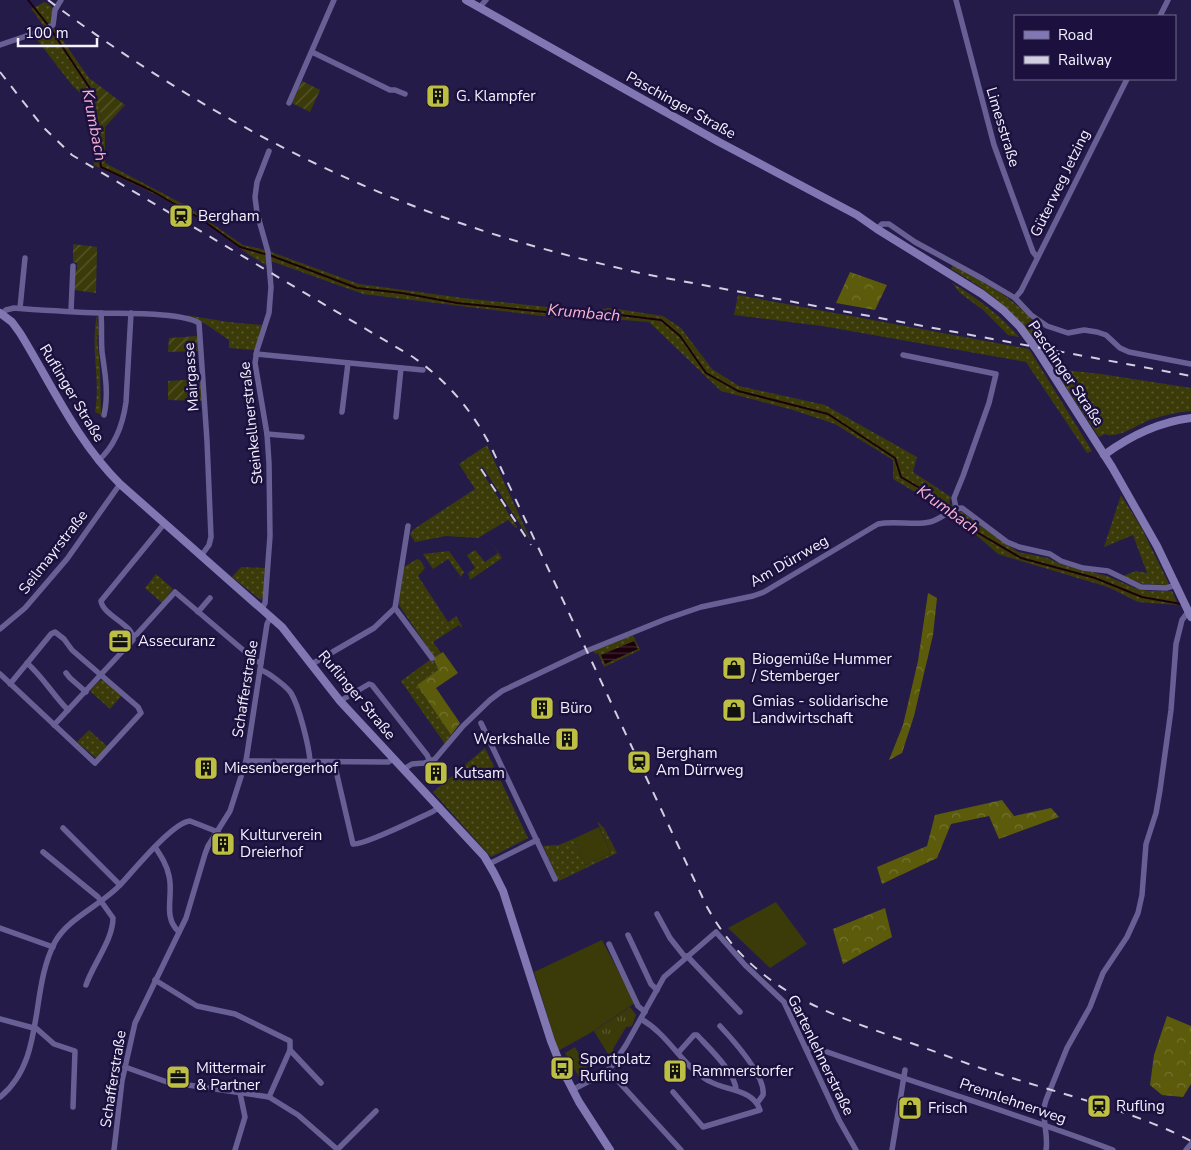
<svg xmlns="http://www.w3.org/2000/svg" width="1191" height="1150" font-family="'Nunito Sans',sans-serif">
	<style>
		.grass { fill: url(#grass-dots) }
		.forest { fill: url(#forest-crowns) }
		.park { fill: url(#park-tufts) }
		.garden { fill: url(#garden-furrows) }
		.pitch { fill: #3b3b0a }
		.water { fill: url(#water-rules) }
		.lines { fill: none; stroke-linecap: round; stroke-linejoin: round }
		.stream { stroke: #1c000e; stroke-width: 2 }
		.street { stroke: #686094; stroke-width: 5.5 }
		.secondary { stroke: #8077b3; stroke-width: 8 }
		.rail { stroke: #d2cfe1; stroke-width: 2; stroke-dasharray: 9 9; stroke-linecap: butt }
		.labels { text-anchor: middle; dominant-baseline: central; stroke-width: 5; stroke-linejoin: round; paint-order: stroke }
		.poi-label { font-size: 15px; fill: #f3f2fe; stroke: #1c113e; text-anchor: start }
		.street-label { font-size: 15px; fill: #f3f2fe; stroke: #1c113e }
		.water-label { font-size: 16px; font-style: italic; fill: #f8b3d3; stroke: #1c113e }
	</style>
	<defs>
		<pattern id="grass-dots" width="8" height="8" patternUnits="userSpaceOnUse" patternTransform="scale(1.25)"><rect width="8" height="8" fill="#3b3b0a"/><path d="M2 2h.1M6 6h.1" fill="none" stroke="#58582f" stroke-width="1.8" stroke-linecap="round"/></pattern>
		<pattern id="forest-crowns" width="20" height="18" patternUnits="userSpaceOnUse" patternTransform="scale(1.25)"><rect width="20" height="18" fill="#5b5b0b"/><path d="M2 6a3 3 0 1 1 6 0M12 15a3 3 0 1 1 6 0" fill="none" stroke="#737330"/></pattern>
		<pattern id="park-tufts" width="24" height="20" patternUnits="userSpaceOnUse" patternTransform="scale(1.25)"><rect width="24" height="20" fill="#3b3b0a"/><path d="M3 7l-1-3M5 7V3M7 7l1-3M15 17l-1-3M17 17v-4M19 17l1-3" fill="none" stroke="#58582f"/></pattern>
		<pattern id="garden-furrows" width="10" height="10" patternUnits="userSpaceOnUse" patternTransform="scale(1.25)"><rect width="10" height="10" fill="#3b3b0a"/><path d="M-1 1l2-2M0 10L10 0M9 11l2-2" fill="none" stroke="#58582f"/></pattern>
		<pattern id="water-rules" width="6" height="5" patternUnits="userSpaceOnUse" patternTransform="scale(1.25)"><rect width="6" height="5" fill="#1c000e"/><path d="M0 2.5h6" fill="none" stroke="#3d2632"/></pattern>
	</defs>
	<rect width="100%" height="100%" fill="#251b49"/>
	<g class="grass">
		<path d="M 45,2 L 53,8 L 52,22 L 45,28 L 34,12 L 31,9 Z"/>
		<path d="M 54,28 L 89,78 L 105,127 L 105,163 L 185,205 L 243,245 L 266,250 L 268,266 C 245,254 226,237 204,222 C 169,200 132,183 94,165 L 88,101 L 72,85 L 34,36 Z"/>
		<path d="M 271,252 L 359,284 L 463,298 L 584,311 L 611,308 L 663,316 L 681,328 L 712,369 L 739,386 L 825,405 L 917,457 L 913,472 L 951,497 L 949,503 L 1018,552 L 1048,558 L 1060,564 L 1107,576 L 1135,588 L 1149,591 L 1172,591 L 1178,605 L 1138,602 L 1108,587 L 998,554 L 952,514 L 893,479 L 893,460 L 835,424 L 793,410 L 721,391 L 649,322 L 598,318 L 559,318 L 363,294 L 271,261 Z"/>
		<path d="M 953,265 C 989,285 1027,304 1047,341 L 1034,340 C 1010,307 986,289 951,269 Z"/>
		<path d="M 952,283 C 977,298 1000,315 1019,337 L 1008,335 L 983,310 L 960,293 Z"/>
		<path d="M 738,295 L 1029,349 L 1092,451 L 1087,453 L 1026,362 L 822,326 L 734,315 Z"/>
		<path d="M 97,315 L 99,335 L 97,335 L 100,369 L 101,415 L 95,412 C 101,380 90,348 97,315 Z"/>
		<path d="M 185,315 L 228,322 L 262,325 L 255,350 L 229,348 L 229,340 L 201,321 Z"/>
		<path d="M 1042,351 L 1057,354 L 1065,370 L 1101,374 L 1191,388 L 1191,411 C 1178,412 1165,415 1152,419 C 1140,423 1117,440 1105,434 L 1099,437 Z"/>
		<path d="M 487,445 L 531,541 L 482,466 L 480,469 L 517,527 L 516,528 L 508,520 L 478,538 L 446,536 L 415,542 L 410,534 L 414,529 L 475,489 L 459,464 Z"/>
		<path d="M 1121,495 L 1141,527 L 1169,584 L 1167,585 L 1143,584 L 1123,576 L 1136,571 L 1147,573 L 1133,535 L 1104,547 Z"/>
		<path d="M 490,541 L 502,558 L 470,580 L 468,573 L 475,568 L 467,555 L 475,550 L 485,562 L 498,553 Z"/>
		<path d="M 449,551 L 464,572 L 461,577 L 448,559 L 433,569 L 423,554 Z"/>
		<path d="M 417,559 L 420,560 L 425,568 L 418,576 L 448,622 L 456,616 L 462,626 L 462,628 L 459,625 L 433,642 L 441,653 L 435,657 L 434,662 L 438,670 L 417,685 L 451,735 L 445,744 L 401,681 L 434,657 L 399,605 L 398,600 L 404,567 Z"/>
		<path d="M 241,567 L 265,568 L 263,596 L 261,600 L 232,577 Z"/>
		<path d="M 156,574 L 173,589 L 162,603 L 145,588 Z"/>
		<path d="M 633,635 L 640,650 L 604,667 L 598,653 L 595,654 L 593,650 Z"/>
		<path d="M 103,680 L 122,695 L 110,709 L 90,691 L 99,681 Z"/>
		<path d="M 89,730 L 108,747 L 96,758 L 77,742 Z"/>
		<path d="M 485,748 L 528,838 L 491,857 L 433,792 Z"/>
		<path d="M 597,821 L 604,828 L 617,853 L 559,881 L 543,846 L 559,845 L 573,839 L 585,865 L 611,853 Z"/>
	</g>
	<g class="forest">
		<path d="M 850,272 L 887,285 L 875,310 L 836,303 Z"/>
		<path d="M 928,593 L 937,598 L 933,635 L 914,716 L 902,753 L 889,760 L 903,725 L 918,661 Z"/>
		<path d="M 443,652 L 458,673 L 436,688 L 460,723 L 451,735 L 417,685 L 438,670 L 434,660 L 435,657 Z"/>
		<path d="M 1002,800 L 1014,816 L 1051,808 L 1059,817 L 999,839 L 989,816 L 951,824 L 937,858 L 882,884 L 877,867 L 927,846 L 935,815 Z"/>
		<path d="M 885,908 L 892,937 L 843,964 L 833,929 Z"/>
		<path d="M 1167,1016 L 1191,1026 L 1191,1084 L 1183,1097 L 1162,1095 L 1150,1085 L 1154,1055 Z"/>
	</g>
	<path class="park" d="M 630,1007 L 636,1015 L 632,1026 L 626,1027 L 613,1049 L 615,1056 L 611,1059 L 594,1031 Z"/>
	<g class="garden">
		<path d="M 89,78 L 125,105 L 105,127 Z"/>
		<path d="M 302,81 L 320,90 L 310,112 L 292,103 Z"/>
		<path d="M 73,244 L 97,247 L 96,293 L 74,290 L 75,270 L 77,270 L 77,263 L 73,262 Z"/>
		<path d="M 198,336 L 199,351 L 168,352 L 169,338 Z"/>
		<path d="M 201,379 L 202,401 L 168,400 L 168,381 Z"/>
	</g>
	<g class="pitch">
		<path d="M 599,827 L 611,853 L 585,865 L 573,839 Z"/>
		<path d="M 776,902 L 807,944 L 770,968 L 728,928 Z"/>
		<path d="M 602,940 L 635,1003 L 592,1032 L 558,1051 L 534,972 Z"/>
		<path d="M 575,1047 L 589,1071 L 579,1077 L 565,1053 Z"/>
	</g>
	<path class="water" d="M 634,641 L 638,649 L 605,664 L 601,655 Z"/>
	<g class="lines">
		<path class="stream" d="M 28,0 L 48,25 L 91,90 L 101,167 L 150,190 L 201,219 L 240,247 L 272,256 L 357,288 L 402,293 L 457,303 L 586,316 L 620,315 L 661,320 L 680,336 L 706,373 L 738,391 L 828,414 L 895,458 L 901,477 L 933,496 L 964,520 L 975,531 L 1021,558 L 1095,578 L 1142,597 L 1181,604"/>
		<g class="street">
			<path d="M 956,0 L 994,145 L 1033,252 L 1037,257"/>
			<path d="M 479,8 L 486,0"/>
			<path d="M 1160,16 L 1168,0"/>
			<path d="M 0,45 L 44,30 L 53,25 L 55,10 L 61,0"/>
			<path d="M 312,52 L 390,90 L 395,90 L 405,94"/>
			<path d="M 289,103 L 334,0"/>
			<path d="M 877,229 L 882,224 L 889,224 L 915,242 L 983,279 L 1015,298 L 1031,315 L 1047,326 L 1068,333 L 1084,330 L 1097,332 L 1106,335 L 1120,348 L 1129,352 L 1191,364"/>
			<path d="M 1015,298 L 1021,291 L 1127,79"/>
			<path d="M 20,308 L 25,258"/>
			<path d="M 71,311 L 73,266"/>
			<path d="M 101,313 C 102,326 101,339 102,352 C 105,373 109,394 104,415"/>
			<path d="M 2,314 L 6,310 L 14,308 C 43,310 71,312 99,313 C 123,314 180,312 199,323 L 207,441 L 211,537 L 209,545 L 201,556"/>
			<path d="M 256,354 L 423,370"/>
			<path d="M 903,355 L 996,374 L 989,403 L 963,476 L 954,498 L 956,508"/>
			<path d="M 342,412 L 348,363"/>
			<path d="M 396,417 L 401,368"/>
			<path d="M 267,434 L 302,437"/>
			<path d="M 98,461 C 115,446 123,424 126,402 L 131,313"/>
			<path d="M 262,608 L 265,603 L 270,536 L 269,463 L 267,434 L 255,363 L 257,350 L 269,313 L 271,287 L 268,252 L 257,213 L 255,197 L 257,182 L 269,151"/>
			<path d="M 395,608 L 432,658"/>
			<path d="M 198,612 L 210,598"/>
			<path d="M 0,629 L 25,608 L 67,559 L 120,484"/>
			<path d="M 134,636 L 137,634 L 175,592 L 256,661 L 261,663"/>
			<path d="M 27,663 C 43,677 53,695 68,710"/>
			<path d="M 312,664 L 374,628 L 395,608 L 408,526"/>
			<path d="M 260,670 C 267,671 287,687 291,693 C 299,706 309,746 310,761"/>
			<path d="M 66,673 L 70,678 L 86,692"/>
			<path d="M 0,674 L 95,763 L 141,713 L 138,707 L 72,650 L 64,639 L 55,632 L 51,634 L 10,684"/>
			<path d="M 340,701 L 369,684 L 372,685 L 427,755 L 430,761"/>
			<path d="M 481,723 L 555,879"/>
			<path d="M 54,725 L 133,640 C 135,625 103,616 101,601 L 164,524"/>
			<path d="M 246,761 L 388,762 L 394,759"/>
			<path d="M 334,762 L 353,844 C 363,846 419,818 432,812 L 440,807"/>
			<path d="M 404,769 L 412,764 L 424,763 L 435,759 L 463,726 L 490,700 L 502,691 L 584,652 L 666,619 L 701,607 L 753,596 L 764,592 L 878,524 C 895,520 914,526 930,522 C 942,519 950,508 962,508 L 1007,542 L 1019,547 L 1050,554 L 1061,561 L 1083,568 L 1108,571 L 1141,587 L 1166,588 L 1176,585"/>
			<path d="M 63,828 L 120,885"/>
			<path d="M 155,847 C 161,856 167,865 169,876 C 174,895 162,917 179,932"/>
			<path d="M 43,852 L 98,897 L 113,918 C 113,940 93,964 86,985"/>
			<path d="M 489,864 L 537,840"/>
			<path d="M 657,914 L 670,938 L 685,957"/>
			<path d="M 0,928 L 53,947"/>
			<path d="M 628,935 L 651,984 L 657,990"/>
			<path d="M 609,944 L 638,1006 L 645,1012"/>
			<path d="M 687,956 L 740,1012"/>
			<path d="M 155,980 L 197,1006 L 235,1014 L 290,1041 L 290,1050 L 269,1097"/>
			<path d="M 0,1019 L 37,1029 L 54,1044 L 75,1051 L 73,1107"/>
			<path d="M 641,1019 C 669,1035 682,1066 709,1081 C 726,1091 753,1089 760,1110 L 703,1127 L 673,1092"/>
			<path d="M 720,1026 C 733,1040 766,1076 763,1095 L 758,1102"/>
			<path d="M 806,1049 L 816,1048 C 914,1083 1015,1113 1113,1150"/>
			<path d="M 290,1050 L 321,1083"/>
			<path d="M 678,1053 L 694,1035 L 697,1035 C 708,1047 736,1073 736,1090"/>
			<path d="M 125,1067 L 167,1082 L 269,1097 L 298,1115 L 338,1150"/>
			<path d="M 608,1070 L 681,1150"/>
			<path d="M 572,1090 L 603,1074 L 612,1066 L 626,1045 L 664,977 L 716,932 L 745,965 L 784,1002 L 839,1120 L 856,1150"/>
			<path d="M 0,1097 C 46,1060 29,991 55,942 C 69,917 102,905 121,884 C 133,871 173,822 190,821 L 218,832"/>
			<path d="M 114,1150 L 122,1081 L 135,1023 L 186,918 L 205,854 L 208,846 L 230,811 L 246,761 L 267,624 L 271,616"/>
			<path d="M 235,1150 L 245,1117 L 240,1093"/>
			<path d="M 337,1150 L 376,1111"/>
			<path d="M 892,1150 L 905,1070"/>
			<path d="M 1046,1150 C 1049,1133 1040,1115 1046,1100 L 1067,1048 L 1090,1007 L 1103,973 L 1127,937 L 1138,913 L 1142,895 L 1146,844 L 1156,813 L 1160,790 L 1171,710 L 1176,644 L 1182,620 L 1188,612"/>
			<path d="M 1186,1150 L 1191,1144"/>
		</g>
		<g class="secondary">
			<path d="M 466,0 L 719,142 L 857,215 L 877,229 L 982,294 L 1003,310 L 1020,327 L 1037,350 L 1112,467 L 1157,546 L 1191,617"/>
			<path d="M 0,313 L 12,322 L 20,333 C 52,385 76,440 120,484 L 282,627 L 340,701 L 484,856 L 494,873 L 503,891 L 551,1041 L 563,1071 L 579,1102 L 610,1150"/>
			<path d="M 1104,455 C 1130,436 1159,422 1191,418"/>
		</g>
		<g class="rail">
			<path d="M 48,0 C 175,95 315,174 466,225 C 524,245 584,260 644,274 L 1191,376"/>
			<path d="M 0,72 L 43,127 L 72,155 L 413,357 C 447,381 473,411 492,449 L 707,907 C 753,990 822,1011 905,1041 C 940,1053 974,1067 1009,1077 C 1068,1096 1136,1112 1191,1141"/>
			<path d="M 481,469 L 531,545"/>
		</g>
	</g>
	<defs>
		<g id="building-square" transform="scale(1.25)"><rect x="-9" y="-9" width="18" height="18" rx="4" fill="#bdbf43" stroke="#1c113e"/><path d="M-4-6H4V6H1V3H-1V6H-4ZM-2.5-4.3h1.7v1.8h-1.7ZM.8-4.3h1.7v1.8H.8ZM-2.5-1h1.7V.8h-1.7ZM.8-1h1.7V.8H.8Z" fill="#111"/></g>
		<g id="station-square" transform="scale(1.25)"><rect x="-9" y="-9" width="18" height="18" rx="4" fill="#bdbf43" stroke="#1c113e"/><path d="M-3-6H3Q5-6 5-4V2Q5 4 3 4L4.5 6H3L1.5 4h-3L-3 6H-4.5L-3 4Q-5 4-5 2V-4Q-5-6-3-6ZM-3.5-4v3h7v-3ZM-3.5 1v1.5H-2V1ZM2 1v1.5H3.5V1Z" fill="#111"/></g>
		<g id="office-square" transform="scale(1.25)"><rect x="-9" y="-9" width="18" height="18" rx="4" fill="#bdbf43" stroke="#1c113e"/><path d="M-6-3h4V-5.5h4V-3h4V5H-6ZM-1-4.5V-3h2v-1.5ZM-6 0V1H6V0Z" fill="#111"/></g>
		<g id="shop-square" transform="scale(1.25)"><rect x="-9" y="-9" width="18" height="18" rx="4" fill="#bdbf43" stroke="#1c113e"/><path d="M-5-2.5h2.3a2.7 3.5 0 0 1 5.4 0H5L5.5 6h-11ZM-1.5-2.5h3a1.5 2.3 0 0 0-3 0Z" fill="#111"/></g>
		<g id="bus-square" transform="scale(1.25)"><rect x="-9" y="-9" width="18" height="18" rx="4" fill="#bdbf43" stroke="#1c113e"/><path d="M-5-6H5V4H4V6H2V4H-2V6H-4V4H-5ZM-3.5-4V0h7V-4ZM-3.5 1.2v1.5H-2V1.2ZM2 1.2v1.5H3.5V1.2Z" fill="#111"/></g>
	</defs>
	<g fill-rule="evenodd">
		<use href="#building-square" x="438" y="96"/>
		<use href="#station-square" x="181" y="216"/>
		<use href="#office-square" x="120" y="641"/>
		<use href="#shop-square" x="734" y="668"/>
		<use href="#building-square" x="542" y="708"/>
		<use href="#shop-square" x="734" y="710"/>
		<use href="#building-square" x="567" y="739"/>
		<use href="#station-square" x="639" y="762"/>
		<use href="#building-square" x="206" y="768"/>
		<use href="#building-square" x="436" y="773"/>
		<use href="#building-square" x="223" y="844"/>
		<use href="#bus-square" x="562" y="1068"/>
		<use href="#building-square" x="675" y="1071"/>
		<use href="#office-square" x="178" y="1077"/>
		<use href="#station-square" x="1099" y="1106"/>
		<use href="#shop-square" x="910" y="1108"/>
	</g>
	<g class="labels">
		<g class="poi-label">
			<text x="456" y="96">G. Klampfer</text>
			<text x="198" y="216">Bergham</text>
			<text x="138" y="641">Assecuranz</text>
			<text x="752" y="659">Biogemüße Hummer<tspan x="752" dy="17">/ Stemberger</tspan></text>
			<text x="752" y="701">Gmias - solidarische<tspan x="752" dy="17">Landwirtschaft</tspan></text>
			<text x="560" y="708">Büro</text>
			<text x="550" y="739" text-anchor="end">Werkshalle</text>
			<text x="656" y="753">Bergham<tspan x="656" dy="17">Am Dürrweg</tspan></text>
			<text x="224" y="768">Miesenbergerhof</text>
			<text x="454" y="773">Kutsam</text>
			<text x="240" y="835">Kulturverein<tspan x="240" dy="17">Dreierhof</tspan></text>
			<text x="580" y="1059">Sportplatz<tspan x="580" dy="17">Rufling</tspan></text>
			<text x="196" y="1068">Mittermair<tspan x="196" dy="17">&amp; Partner</tspan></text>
			<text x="692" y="1071">Rammerstorfer</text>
			<text x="1116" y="1106">Rufling</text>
			<text x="928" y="1108">Frisch</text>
		</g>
		<g class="street-label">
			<text transform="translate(681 105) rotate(29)">Paschinger Straße</text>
			<text transform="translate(1003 127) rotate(73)">Limesstraße</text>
			<text transform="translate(1060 183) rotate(-64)">Güterweg Jetzing</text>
			<text transform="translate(1066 373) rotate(56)">Paschinger Straße</text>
			<text transform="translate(191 377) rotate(-94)">Mairgasse</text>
			<text transform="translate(72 393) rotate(59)">Ruflinger Straße</text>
			<text transform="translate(251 423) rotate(-96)">Steinkellnerstraße</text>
			<text transform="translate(53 552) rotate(-52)">Seilmayrstraße</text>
			<text transform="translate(789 561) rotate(-30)">Am Dürrweg</text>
			<text transform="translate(245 689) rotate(-81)">Schafferstraße</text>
			<text transform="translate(357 695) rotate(50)">Ruflinger Straße</text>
			<text transform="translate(821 1055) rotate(64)">Gartenlehnerstraße</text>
			<text transform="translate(113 1079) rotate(-81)">Schafferstraße</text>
			<text transform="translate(1013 1101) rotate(19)">Prennlehnerweg</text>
		</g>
		<g class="water-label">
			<text transform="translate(94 125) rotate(79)">Krumbach</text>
			<text transform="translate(584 313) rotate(5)">Krumbach</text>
			<text transform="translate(948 510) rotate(36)">Krumbach</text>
		</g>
	</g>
	<rect x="1014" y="15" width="162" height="65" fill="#1c113e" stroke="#726b8b"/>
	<rect x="1024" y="31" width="25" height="8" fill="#8077b3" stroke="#726b8b"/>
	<text x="1058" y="40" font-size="15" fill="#f3f2fe">Road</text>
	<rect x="1024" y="56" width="25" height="8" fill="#d2cfe1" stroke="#726b8b"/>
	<text x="1058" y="65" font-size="15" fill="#f3f2fe">Railway</text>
	<path d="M18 38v8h79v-8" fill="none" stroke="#f3f2fe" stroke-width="2.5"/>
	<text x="25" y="38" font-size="15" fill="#f3f2fe" stroke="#1c113e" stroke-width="4" paint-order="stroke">100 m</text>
</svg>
